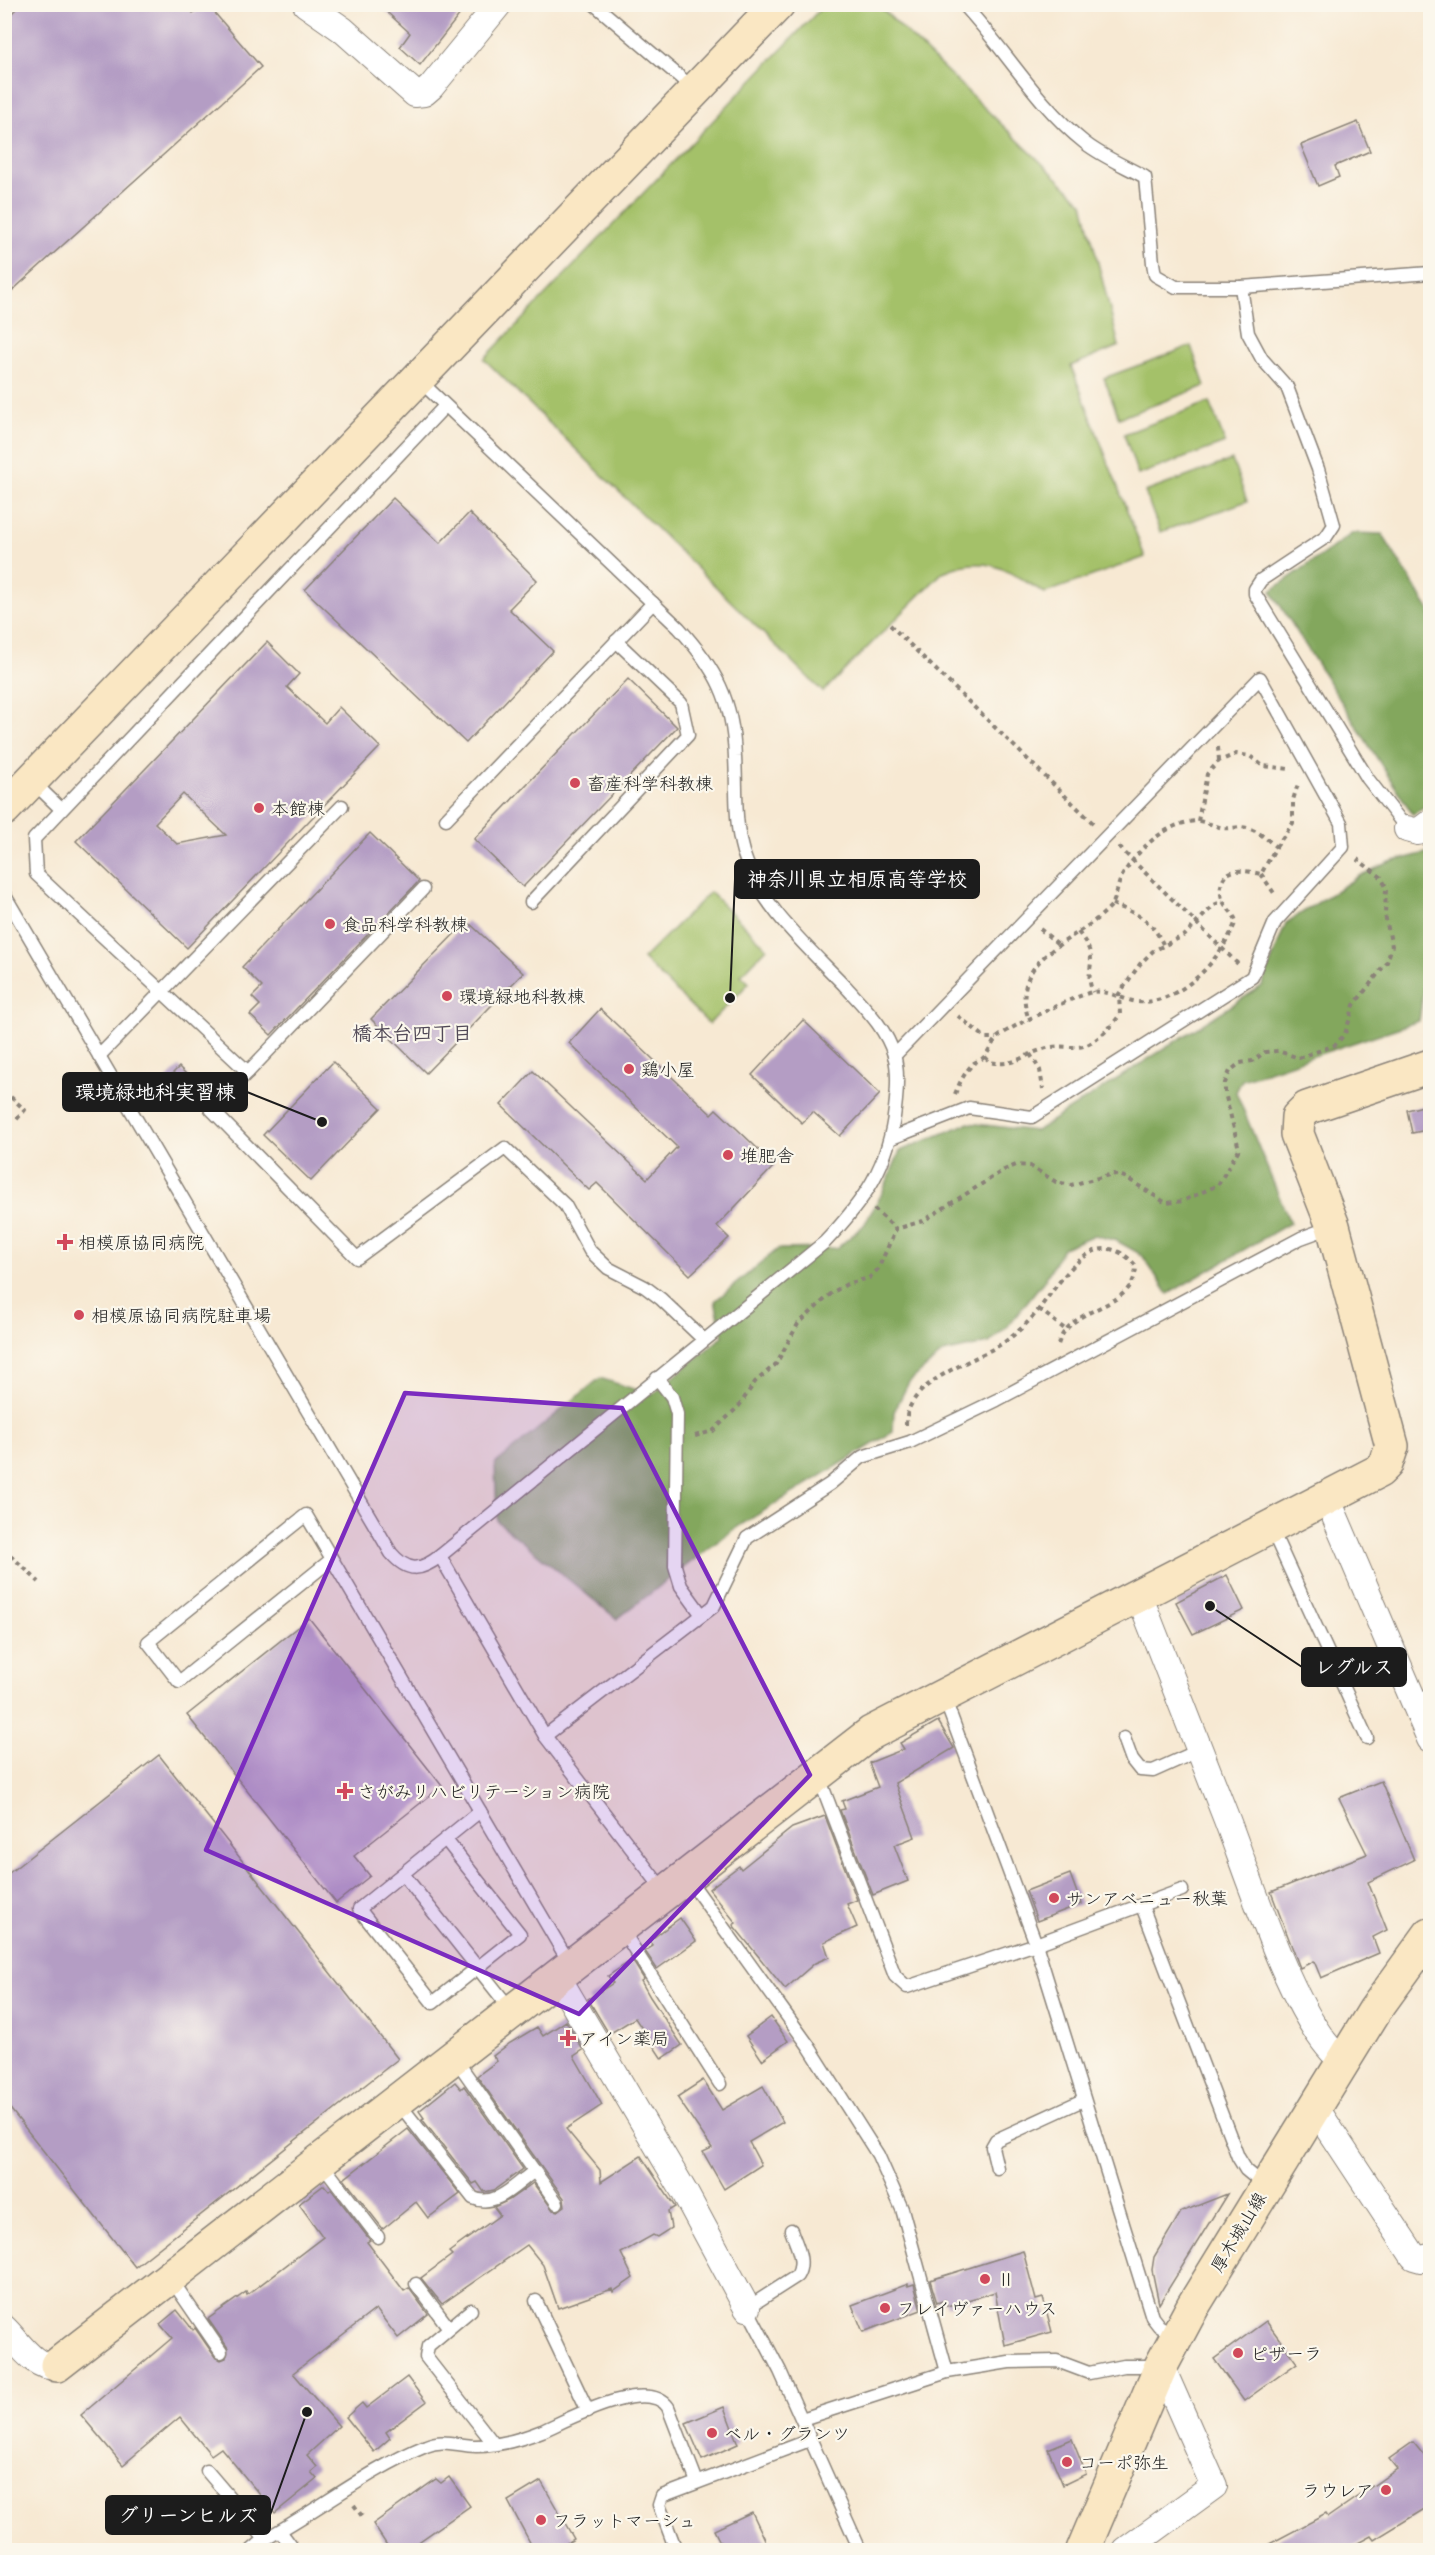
<svg xmlns="http://www.w3.org/2000/svg" width="1435" height="2555" font-family="'Patrick Hand','Klee One',sans-serif">
	<style>
		.green { fill: #a4c169; stroke: #606e42; stroke-width: 1.5 }
		.forest { fill: #83a75d; stroke: #50623c; stroke-width: 1.5 }
		.building { fill: #b49dc4; fill-rule: evenodd }
		.lines { fill: none; stroke-linecap: round; stroke-linejoin: round }
		.lane-casing { stroke: #8a8278; stroke-width: 15 }
		.street-casing { stroke: #8a8278; stroke-width: 28 }
		.secondary-casing { stroke: #8a8278; stroke-width: 36 }
		.path { stroke: #8a8278; stroke-width: 4; stroke-dasharray: 4.5 4.5; stroke-linecap: butt }
		.lane { stroke: #fff; stroke-width: 12 }
		.street { stroke: #fff; stroke-width: 26 }
		.secondary { stroke: #fae7c3; stroke-width: 33 }
		.marked { fill: #7b2cbf; fill-opacity: 0.2; stroke: #7b2cbf; stroke-width: 4.5; stroke-linejoin: round }
		.poi-dot { fill: #d1495b; stroke: #fbf7ec; stroke-width: 2 }
		.labels { text-anchor: middle; dominant-baseline: central; stroke-width: 4.5; stroke-linejoin: round; paint-order: stroke }
		.poi-label { font-size: 18px; fill: #1c1c1c; stroke: #fbf7ec; text-anchor: start }
		.street-label { font-size: 18px; fill: #1c1c1c; stroke: #fbf7ec }
		.neighbourhood-label { font-size: 20px; font-weight: bold; fill: #514957; stroke: #fbf7ec }
		.leader { fill: none; stroke: #1c1c1c; stroke-width: 2 }
		.callout-dot { fill: #1c1c1c; stroke: #fbf7ec; stroke-width: 2 }
		.callout { fill: #1c1c1c; stroke: #1c1c1c; stroke-width: 2 }
		.callout-label { font-size: 20px; text-anchor: middle; font-weight: bold; fill: #fff }
	</style>
	<rect width="100%" height="100%" fill="#fbf7ec"/>
	<filter id="ink" filterUnits="userSpaceOnUse"><feTurbulence type="fractalNoise" baseFrequency=".0167" numOctaves="2"/><feDisplacementMap in="SourceGraphic" scale="12" xChannelSelector="R" yChannelSelector="G"/><feConvolveMatrix kernelMatrix="1 2 1 2 8 2 1 2 1" color-interpolation-filters="sRGB"/></filter>
	<filter id="wash" filterUnits="userSpaceOnUse"><feTurbulence type="fractalNoise" baseFrequency=".008" numOctaves="4" result="noise"/><feDisplacementMap in="SourceGraphic" scale="24" xChannelSelector="R" yChannelSelector="G"/><feGaussianBlur stdDeviation="1.35" result="paint"/><feColorMatrix in="noise" values="0 0 0 0 0 0 0 0 0 0 0 0 0 0 0 0 0 1.4 0 .05"/><feComposite in="paint" operator="in"/></filter>
	<g filter="url(#wash)">
		<rect width="100%" height="100%" fill="#f7e9d3"/>
		<g class="green">
			<path d="M 824,5 L 878,5 L 1083,203 L 1119,346 L 1071,366 L 1145,557 L 1045,593 C 1007,571 987,552 943,572 L 823,692 L 484,359 Z"/>
			<path d="M 1191,346 L 1205,386 L 1119,418 L 1104,378 Z"/>
			<path d="M 1210,402 L 1225,443 L 1138,475 L 1124,434 Z"/>
			<path d="M 1232,460 L 1247,501 L 1160,532 L 1145,492 Z"/>
			<path d="M 710,892 L 767,948 L 741,975 L 749,983 L 709,1024 L 643,959 Z"/>
		</g>
		<g class="forest">
			<path d="M 1353,533 L 1382,534 L 1430,611 L 1430,802 L 1413,815 L 1271,591 Z"/>
			<path d="M 1430,852 L 1430,941 L 1419,1021 L 1242,1080 L 1236,1092 L 1290,1223 L 1168,1294 L 1142,1255 L 1117,1241 L 1094,1235 L 1063,1248 L 1046,1278 L 1008,1326 L 989,1343 L 943,1353 L 909,1382 L 894,1412 L 893,1432 L 734,1529 L 617,1619 L 497,1521 L 495,1464 L 600,1378 L 652,1395 L 723,1336 L 715,1301 L 778,1249 L 837,1248 L 864,1225 L 882,1193 L 900,1151 L 968,1123 L 1036,1131 L 1262,986 L 1286,923 L 1359,876 L 1390,862 Z"/>
		</g>
		<g id="blocks">
			<g class="building">
				<path d="M 21,4 L 185,4 L 193,13 L 202,4 L 207,4 L 261,67 L 4,298 L 4,21 Z"/>
				<path d="M 378,4 L 468,4 L 420,65 L 400,47 L 410,33 Z"/>
				<path d="M 1358,122 L 1370,151 L 1335,166 L 1339,177 L 1318,186 L 1301,145 Z"/>
				<path d="M 393,498 L 440,543 L 469,513 L 537,580 L 509,609 L 553,651 L 466,743 L 305,590 Z"/>
				<path d="M 267,642 L 299,674 L 287,687 L 325,723 L 339,707 L 380,747 L 187,948 L 76,841 ZM 183,794 L 226,835 L 177,844 L 155,823 Z"/>
				<path d="M 628,679 L 677,727 L 523,887 L 474,839 Z"/>
				<path d="M 370,833 L 419,881 L 271,1035 L 250,1015 L 260,1005 L 252,997 L 262,987 L 242,967 Z"/>
				<path d="M 467,921 L 523,973 L 426,1073 L 371,1019 Z"/>
				<path d="M 600,1009 L 711,1114 L 716,1109 L 775,1165 L 717,1226 L 729,1238 L 690,1275 L 597,1183 L 589,1190 L 501,1105 L 533,1071 L 647,1179 L 677,1147 L 569,1043 Z"/>
				<path d="M 803,1020 L 880,1094 L 840,1136 L 813,1112 L 802,1123 L 752,1075 Z"/>
				<path d="M 333,1062 L 381,1108 L 311,1181 L 263,1135 Z"/>
				<path d="M 179,1067 L 200,1088 L 182,1106 L 161,1085 Z"/>
				<path d="M 1431,1104 L 1431,1129 L 1412,1133 L 1407,1110 Z"/>
				<path d="M 1227,1575 L 1244,1610 L 1193,1634 L 1176,1602 Z"/>
				<path d="M 309,1618 L 442,1786 L 354,1856 L 370,1876 L 336,1903 L 187,1715 Z"/>
				<path d="M 938,1721 L 954,1748 L 895,1783 L 915,1837 L 894,1845 L 908,1881 L 873,1895 L 840,1810 L 845,1809 L 842,1801 L 878,1787 L 869,1763 L 904,1749 L 900,1743 Z"/>
				<path d="M 159,1755 L 398,2059 L 135,2267 L 4,2101 L 4,1877 Z"/>
				<path d="M 1381,1781 L 1414,1860 L 1368,1882 L 1387,1930 L 1373,1937 L 1379,1953 L 1321,1978 L 1314,1961 L 1300,1968 L 1271,1892 L 1367,1854 L 1339,1798 Z"/>
				<path d="M 825,1816 L 857,1900 L 847,1904 L 857,1927 L 824,1942 L 829,1957 L 815,1963 L 785,1989 L 733,1925 L 736,1923 L 709,1889 L 739,1866 L 741,1869 L 792,1828 Z"/>
				<path d="M 1070,1874 L 1081,1904 L 1037,1921 L 1026,1891 Z"/>
				<path d="M 680,1918 L 696,1941 L 657,1969 L 645,1951 L 653,1946 L 649,1941 Z"/>
				<path d="M 632,1960 L 644,1979 L 641,1981 L 650,1997 L 682,2045 L 662,2059 L 635,2018 L 609,2034 L 588,1999 L 613,1983 L 608,1976 Z"/>
				<path d="M 771,2017 L 788,2041 L 762,2060 L 746,2036 Z"/>
				<path d="M 566,2021 L 583,2050 L 574,2056 L 602,2105 L 566,2129 L 600,2170 L 601,2182 L 641,2156 L 675,2207 L 668,2211 L 671,2228 L 657,2237 L 653,2235 L 621,2253 L 633,2278 L 613,2292 L 612,2289 L 558,2308 L 543,2265 L 527,2245 L 442,2304 L 421,2278 L 452,2255 L 449,2252 L 500,2215 L 494,2207 L 509,2200 L 533,2183 L 553,2210 L 558,2211 L 565,2206 L 564,2198 L 477,2076 L 497,2061 L 493,2056 L 510,2043 L 537,2027 L 543,2036 Z"/>
				<path d="M 703,2080 L 722,2110 L 763,2086 L 783,2122 L 749,2142 L 761,2165 L 724,2189 L 703,2152 L 712,2148 L 677,2097 Z"/>
				<path d="M 455,2082 L 461,2089 L 464,2086 L 523,2169 L 494,2190 L 484,2192 L 477,2182 L 473,2184 L 422,2119 L 424,2118 L 419,2111 Z"/>
				<path d="M 408,2129 L 460,2194 L 428,2218 L 416,2202 L 383,2229 L 344,2179 Z"/>
				<path d="M 324,2185 L 329,2191 L 331,2189 L 370,2240 L 367,2242 L 404,2291 L 409,2288 L 428,2314 L 398,2338 L 376,2309 L 293,2373 L 339,2426 L 307,2455 L 317,2467 L 311,2472 L 317,2479 L 275,2513 L 221,2448 L 211,2455 L 180,2417 L 123,2465 L 81,2415 L 172,2338 L 160,2324 L 177,2310 L 193,2330 L 195,2328 L 215,2357 L 221,2360 L 226,2358 L 228,2348 L 208,2319 L 246,2292 L 247,2295 L 323,2237 L 299,2204 Z"/>
				<path d="M 1227,2194 L 1159,2304 L 1152,2270 L 1154,2257 L 1181,2212 Z"/>
				<path d="M 1023,2251 L 1036,2300 L 1043,2298 L 1052,2332 L 1005,2345 L 995,2292 L 947,2306 L 945,2300 L 937,2303 L 930,2280 Z"/>
				<path d="M 908,2284 L 908,2286 L 914,2284 L 921,2310 L 863,2332 L 852,2305 Z"/>
				<path d="M 1266,2321 L 1297,2363 L 1244,2401 L 1214,2359 Z"/>
				<path d="M 407,2377 L 426,2402 L 386,2432 L 390,2438 L 374,2452 L 346,2417 L 362,2403 L 366,2408 Z"/>
				<path d="M 724,2407 L 738,2444 L 702,2460 L 686,2423 Z"/>
				<path d="M 1072,2439 L 1086,2474 L 1063,2485 L 1048,2449 Z"/>
				<path d="M 1413,2442 L 1431,2464 L 1431,2505 L 1374,2540 L 1371,2536 L 1345,2550 L 1258,2550 L 1326,2514 L 1328,2517 L 1397,2469 L 1389,2459 Z"/>
				<path d="M 449,2477 L 470,2506 L 407,2550 L 390,2550 L 373,2524 L 436,2479 L 441,2483 Z"/>
				<path d="M 541,2481 L 574,2539 L 555,2550 L 534,2550 L 508,2501 Z"/>
				<path d="M 752,2512 L 770,2550 L 724,2550 L 714,2530 Z"/>
			</g>
		</g>
	</g>
	<g filter="url(#ink)">
		<use href="#blocks" fill-opacity="0" stroke="#8a8278" stroke-width="1.5"/>
		<g class="lines">
			<g class="lane-casing">
				<g id="lane">
					<path d="M 594,4 L 694,89"/>
					<path d="M 963,4 C 1006,50 1036,104 1085,143 C 1103,157 1125,166 1145,177 L 1153,263 L 1155,275 L 1176,287 L 1241,287 L 1430,273"/>
					<path d="M 1241,287 L 1248,333 L 1262,359 L 1287,387 L 1318,469 L 1334,525 L 1326,537 L 1261,580 L 1255,589 L 1255,594 L 1368,779 L 1407,829"/>
					<path d="M 445,406 L 34,839 L 36,874 L 248,1072 L 211,1109 L 357,1258 L 505,1148 L 565,1205 L 590,1251 L 608,1268 L 645,1287 L 661,1299 L 704,1340"/>
					<path d="M 32,781 L 61,809"/>
					<path d="M 446,819 L 653,603"/>
					<path d="M 4,894 L 391,1553 C 408,1573 421,1571 440,1556 L 825,1242 C 864,1201 889,1166 895,1109 C 897,1093 899,1071 894,1055 C 886,1028 865,1008 847,988 C 809,948 760,907 743,852 C 734,821 737,789 735,757 C 733,700 716,669 679,628 L 419,380"/>
					<path d="M 531,902 L 688,735 L 681,703 L 616,641"/>
					<path d="M 99,1056 L 342,806"/>
					<path d="M 248,1072 L 423,889"/>
					<path d="M 892,1138 L 969,1108 L 1032,1117 L 1252,977 L 1275,922 L 1343,847 L 1341,823 L 1260,678 L 894,1056"/>
					<path d="M 657,1378 L 672,1397 L 677,1414 L 675,1566 L 681,1586 L 702,1615"/>
					<path d="M 1271,1528 L 1367,1738"/>
					<path d="M 440,1556 L 545,1736 L 664,1891"/>
					<path d="M 332,1559 L 179,1682 L 148,1642 L 306,1515 L 332,1559 L 570,1964"/>
					<path d="M 944,1697 L 1036,1944 L 1152,2317 L 1159,2326 L 1175,2335"/>
					<path d="M 545,1736 L 714,1606 L 747,1538 L 830,1484 L 862,1457 L 910,1442 L 997,1400 L 1301,1238 L 1331,1227"/>
					<path d="M 1124,1738 L 1132,1760 L 1140,1770 L 1153,1771 L 1200,1750"/>
					<path d="M 818,1775 L 895,1976 L 907,1987 L 1036,1944 L 1182,1890"/>
					<path d="M 446,1840 L 520,1934 L 433,2003 L 359,1909 L 480,1811"/>
					<path d="M 403,1874 L 512,2011"/>
					<path d="M 687,1877 L 808,2045 L 878,2155 L 902,2209 L 947,2372"/>
					<path d="M 1142,1906 L 1238,2157 L 1246,2170 L 1264,2185"/>
					<path d="M 621,1928 L 720,2084"/>
					<path d="M 454,2057 L 557,2203"/>
					<path d="M 397,2101 L 473,2198 C 496,2208 515,2185 533,2172"/>
					<path d="M 320,2161 L 378,2237"/>
					<path d="M 997,2168 L 992,2147 L 996,2140 L 1083,2100"/>
					<path d="M 791,2230 C 796,2245 806,2261 797,2276 L 747,2308 L 780,2371 L 860,2550"/>
					<path d="M 171,2279 L 221,2352"/>
					<path d="M 416,2284 L 449,2328"/>
					<path d="M 536,2301 L 588,2411"/>
					<path d="M 471,2310 L 428,2346 L 426,2357 L 494,2444"/>
					<path d="M 802,2419 L 947,2372 L 1009,2362 L 1057,2361 L 1089,2373 L 1124,2366 L 1159,2366"/>
					<path d="M 207,2471 L 265,2539"/>
					<path d="M 280,2531 L 294,2550"/>
					<path d="M 252,2550 L 265,2539 C 319,2510 369,2469 426,2446 C 444,2438 458,2446 476,2446 C 497,2446 522,2439 542,2431 C 569,2419 647,2377 668,2407 L 697,2482"/>
					<path d="M 676,2550 L 659,2505 L 662,2496 L 810,2440"/>
				</g>
			</g>
			<g class="street-casing">
				<g id="street">
					<path d="M 306,4 L 343,30 L 415,94 L 424,93 L 431,87 L 499,4"/>
					<path d="M 1407,829 L 1418,832 L 1430,823"/>
					<path d="M 1327,1498 L 1430,1739"/>
					<path d="M 1139,1595 C 1169,1670 1198,1745 1227,1820 C 1249,1877 1297,2029 1343,2061"/>
					<path d="M 557,1976 L 685,2193 L 747,2308"/>
					<path d="M 1315,2107 L 1414,2257 L 1421,2259 L 1430,2257"/>
					<path d="M 4,2328 C 18,2341 36,2372 57,2365"/>
					<path d="M 1126,2550 L 1214,2486 L 1161,2366"/>
				</g>
			</g>
			<g class="secondary-casing">
				<g id="secondary">
					<path d="M 4,809 L 778,4"/>
					<path d="M 57,2365 L 871,1733 L 1379,1471 L 1386,1464 L 1392,1446 L 1333,1226 L 1297,1134 L 1298,1117 L 1307,1108 L 1430,1066"/>
					<path d="M 1083,2550 L 1161,2366 L 1193,2306 L 1375,2010 L 1430,1934"/>
				</g>
			</g>
			<g class="path">
				<path d="M 890,625 L 1094,824"/>
				<path d="M 1218,747 L 1219,761"/>
				<path d="M 1198,821 L 1207,774 L 1219,761 L 1236,754 L 1250,756 L 1263,766 L 1289,769"/>
				<path d="M 1119,847 L 1238,964"/>
				<path d="M 1276,847 L 1293,823 L 1293,800 L 1298,784"/>
				<path d="M 1261,874 L 1276,896"/>
				<path d="M 1112,904 C 1138,914 1151,919 1163,944"/>
				<path d="M 1040,929 L 1058,944"/>
				<path d="M 1078,932 C 1103,962 1082,968 1093,992"/>
				<path d="M 958,1016 L 986,1038 L 996,1038"/>
				<path d="M 1030,1054 L 1040,1070 L 1043,1089"/>
				<path d="M 985,1057 L 990,1062 C 1016,1068 1027,1051 1052,1047 C 1065,1045 1076,1050 1089,1044 C 1102,1037 1111,1026 1120,1015 L 1119,994 L 1140,964 L 1153,951 L 1185,935 L 1214,905 L 1223,901"/>
				<path d="M 4,1063 L 7,1072 L 4,1087"/>
				<path d="M 4,1091 L 25,1110 L 16,1120"/>
				<path d="M 955,1094 C 959,1084 965,1071 974,1063 C 977,1061 982,1060 985,1056 C 990,1051 992,1042 998,1037 C 1011,1026 1075,996 1092,992 C 1111,989 1127,1004 1145,1002 C 1186,999 1223,956 1236,921 C 1233,912 1226,908 1223,901 C 1221,897 1220,890 1221,886 C 1224,865 1246,871 1261,874 L 1276,847 C 1266,838 1255,828 1241,827 C 1235,827 1229,829 1223,828 C 1214,826 1205,821 1196,821 C 1165,823 1137,850 1122,876 C 1117,885 1117,898 1111,906 C 1078,943 1006,955 1029,1020"/>
				<path d="M 874,1209 L 896,1229"/>
				<path d="M 1039,1309 L 1066,1330"/>
				<path d="M 906,1425 C 906,1377 978,1363 1010,1338 C 1020,1330 1031,1320 1039,1309 C 1061,1281 1096,1219 1136,1266 C 1135,1312 1069,1303 1058,1345"/>
				<path d="M 695,1436 L 713,1431 L 739,1406 L 755,1382 L 776,1364 L 798,1324 L 833,1292 L 847,1284 L 869,1278 L 878,1269 L 896,1229 L 923,1221 L 1004,1170 L 1016,1165 L 1030,1166 L 1056,1182 L 1071,1185 L 1113,1174 L 1125,1177 L 1166,1203 L 1183,1201 L 1218,1185 L 1239,1149 L 1225,1093 L 1225,1083 L 1230,1071 L 1240,1063 L 1253,1061 L 1265,1052 L 1278,1051 L 1299,1058 L 1335,1045 L 1345,1034 L 1354,1005 L 1387,962 L 1392,946 L 1385,915 L 1386,887 L 1381,877 L 1357,859"/>
				<path d="M 4,1549 L 39,1582"/>
				<path d="M 354,2505 L 364,2519"/>
			</g>
			<use href="#lane" class="lane"/>
			<use href="#street" class="street"/>
			<use href="#secondary" class="secondary"/>
		</g>
	</g>
	<path class="marked" d="M 405,1393 L 622,1408 L 810,1775 L 579,2014 L 206,1850 Z"/>
	<g class="poi-dot">
		<circle cx="575" cy="783" r="6"/>
		<circle cx="259" cy="808" r="6"/>
		<circle cx="330" cy="924" r="6"/>
		<circle cx="447" cy="996" r="6"/>
		<circle cx="629" cy="1069" r="6"/>
		<circle cx="728" cy="1155" r="6"/>
		<path d="M62 1233h6v6h6v6h-6v6h-6v-6h-6v-6h6z"/>
		<circle cx="79" cy="1315" r="6"/>
		<path d="M342 1782h6v6h6v6h-6v6h-6v-6h-6v-6h6z"/>
		<circle cx="1054" cy="1898" r="6"/>
		<path d="M565 2029h6v6h6v6h-6v6h-6v-6h-6v-6h6z"/>
		<circle cx="985" cy="2279" r="6"/>
		<circle cx="885" cy="2308" r="6"/>
		<circle cx="1238" cy="2353" r="6"/>
		<circle cx="712" cy="2433" r="6"/>
		<circle cx="1067" cy="2462" r="6"/>
		<circle cx="1386" cy="2490" r="6"/>
		<circle cx="541" cy="2520" r="6"/>
	</g>
	<g class="labels">
		<g class="poi-label">
			<text x="587" y="783">畜産科学科教棟</text>
			<text x="271" y="808">本館棟</text>
			<text x="342" y="924">食品科学科教棟</text>
			<text x="459" y="996">環境緑地科教棟</text>
			<text x="641" y="1069">鶏小屋</text>
			<text x="740" y="1155">堆肥舎</text>
			<text x="78" y="1242">相模原協同病院</text>
			<text x="91" y="1315">相模原協同病院駐車場</text>
			<text x="358" y="1791">さがみリハビリテーション病院</text>
			<text x="1066" y="1898">サンアベニュー秋葉</text>
			<text x="580" y="2038">アイン薬局</text>
			<text x="997" y="2279">Ⅱ</text>
			<text x="897" y="2308">フレイヴァーハウス</text>
			<text x="1250" y="2353">ピザーラ</text>
			<text x="724" y="2433">ベル・グランツ</text>
			<text x="1079" y="2462">コーポ弥生</text>
			<text x="1374" y="2490" text-anchor="end">ラウレア</text>
			<text x="553" y="2520">フラットマーシュ</text>
		</g>
		<g class="street-label">
			<text transform="translate(1238 2232) rotate(-59)">厚木城山線</text>
		</g>
		<g class="neighbourhood-label">
			<text x="412" y="1032">橋本台四丁目</text>
		</g>
	</g>
	<path class="leader" d="M730 998L735 879M322 1122L247 1092M1210 1606L1302 1667M307 2412L270 2515"/>
	<g class="callout-dot">
		<circle cx="730" cy="998" r="6"/>
		<circle cx="322" cy="1122" r="6"/>
		<circle cx="1210" cy="1606" r="6"/>
		<circle cx="307" cy="2412" r="6"/>
	</g>
	<g class="callout">
		<rect x="735" y="860" width="244" height="38" rx="6"/>
		<rect x="63" y="1073" width="184" height="38" rx="6"/>
		<rect x="1302" y="1648" width="104" height="38" rx="6"/>
		<rect x="106" y="2496" width="164" height="38" rx="6"/>
	</g>
	<g class="callout-label">
		<text x="857" y="886">神奈川県立相原高等学校</text>
		<text x="155" y="1099">環境緑地科実習棟</text>
		<text x="1354" y="1674">レグルス</text>
		<text x="188" y="2522">グリーンヒルズ</text>
	</g>
	<rect width="1435" height="2555" fill="none" stroke="#fbf7ec" stroke-width="24"/>
</svg>
